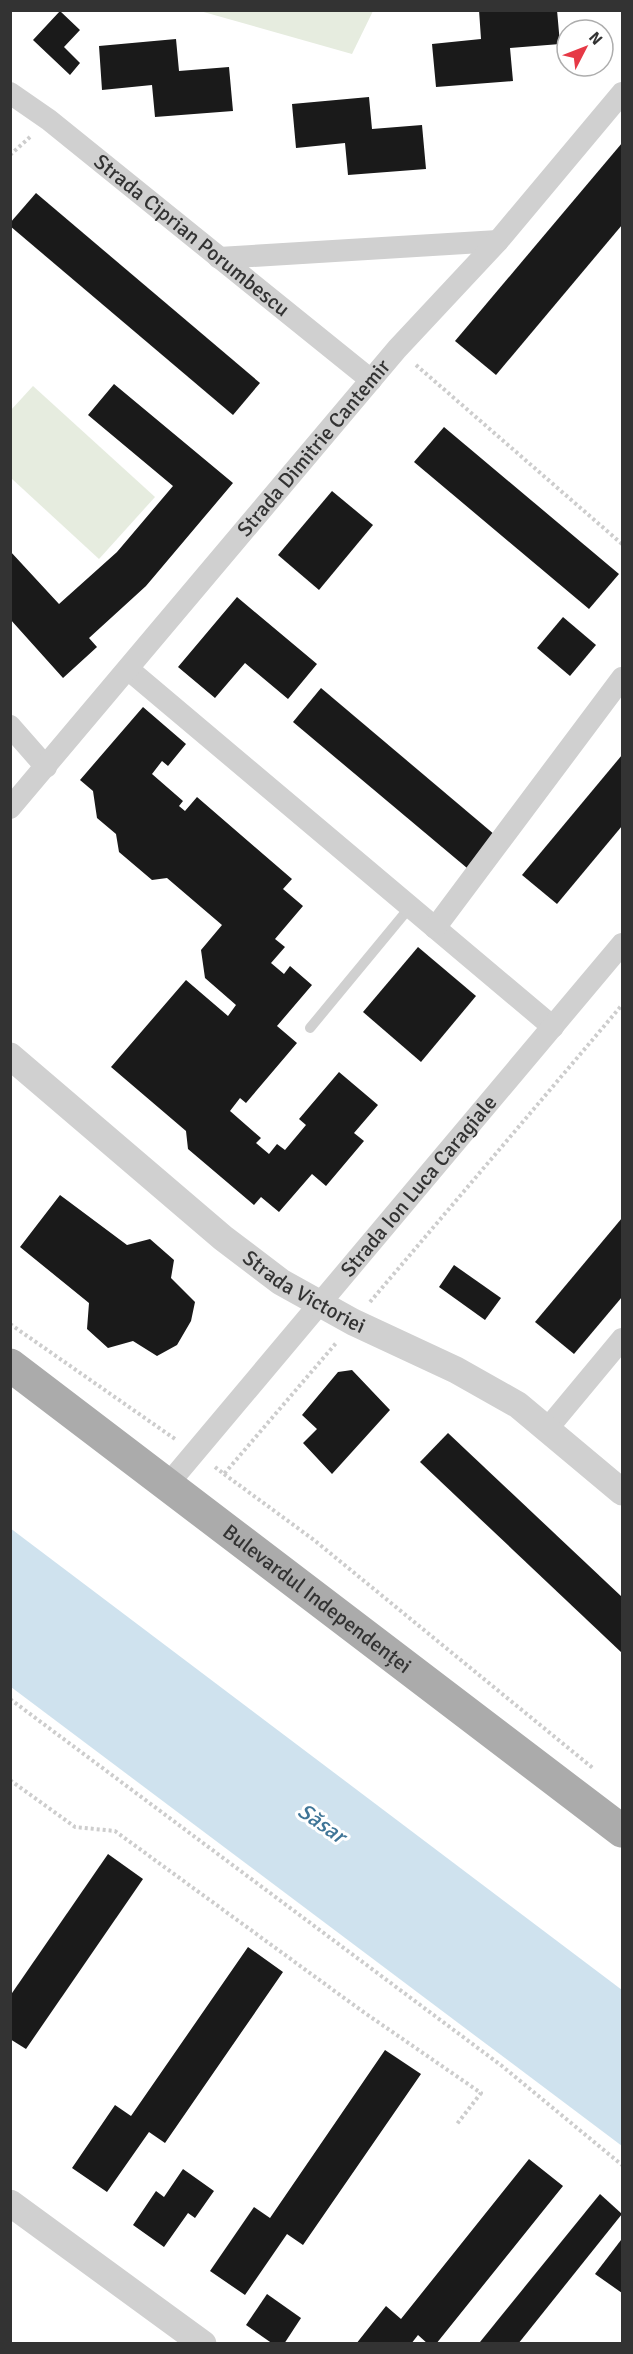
<svg xmlns="http://www.w3.org/2000/svg" width="633" height="2354" font-family="Signika,sans-serif">
	<style>
		.green { fill: #e6ecdf }
		.water { fill: #cfe2ee }
		.building { fill: #1a1a1a }
		.lines { fill: none; stroke-linecap: round; stroke-linejoin: round }
		.path { stroke: #cdcdcd; stroke-width: 4; stroke-dasharray: 3 3; stroke-linecap: butt }
		.service { stroke: #d0d0d0; stroke-width: 10 }
		.minor { stroke: #d0d0d0; stroke-width: 22 }
		.tertiary { stroke: #d0d0d0; stroke-width: 27 }
		.primary { stroke: #ababab; stroke-width: 33 }
		.labels { text-anchor: middle; dominant-baseline: central; stroke-width: 6; stroke-linejoin: round; paint-order: stroke }
		.street-label { font-size: 21px; fill: #333; stroke: #fff }
		.water-label { font-size: 22px; font-style: italic; fill: #3f7597; stroke: #fff }
	</style>
	<rect width="100%" height="100%" fill="#fff"/>
	<g class="green">
		<path d="M 200,11 L 373,11 L 352,54 Z"/>
		<path d="M 33,386 L 155,497 L 99,559 L 11,478 L 11,410 Z"/>
	</g>
	<path class="water" d="M 10,1528 L 622,1990 L 622,2146 L 11,1687 Z"/>
	<g class="building">
		<path d="M 479,10 L 557,10 L 560,44 L 510,48 L 513,81 L 436,87 L 432,44 L 481,39 Z"/>
		<path d="M 60,11 L 80,30 L 64,47 L 80,63 L 70,75 L 33,40 Z"/>
		<path d="M 176,39 L 179,71 L 229,67 L 233,111 L 155,117 L 152,85 L 102,90 L 99,46 Z"/>
		<path d="M 369,97 L 372,129 L 422,125 L 426,169 L 348,175 L 345,143 L 296,148 L 292,104 Z"/>
		<path d="M 622,143 L 622,225 L 496,375 L 455,341 Z"/>
		<path d="M 36,193 L 260,383 L 233,415 L 10,226 L 10,223 Z"/>
		<path d="M 114,384 L 233,483 L 146,586 L 89,638 L 97,647 L 63,678 L 10,619 L 10,551 L 59,604 L 117,552 L 173,486 L 88,415 Z"/>
		<path d="M 444,427 L 619,574 L 589,609 L 414,462 Z"/>
		<path d="M 332,491 L 373,525 L 319,590 L 278,555 Z"/>
		<path d="M 237,597 L 317,664 L 288,699 L 245,663 L 215,698 L 178,667 Z"/>
		<path d="M 563,617 L 596,645 L 570,676 L 537,648 Z"/>
		<path d="M 321,688 L 495,835 L 467,868 L 293,722 Z"/>
		<path d="M 143,707 L 186,744 L 168,766 L 162,761 L 152,774 L 183,801 L 179,806 L 185,811 L 197,797 L 292,879 L 283,889 L 303,906 L 275,939 L 285,947 L 271,963 L 284,974 L 290,966 L 312,985 L 277,1026 L 297,1043 L 246,1103 L 240,1098 L 230,1111 L 261,1138 L 256,1143 L 269,1154 L 277,1144 L 285,1150 L 306,1125 L 299,1119 L 339,1072 L 378,1105 L 354,1133 L 364,1141 L 326,1186 L 312,1174 L 279,1212 L 261,1197 L 254,1205 L 188,1149 L 186,1131 L 111,1067 L 186,980 L 228,1016 L 236,1005 L 205,978 L 201,950 L 222,925 L 167,878 L 152,880 L 119,852 L 116,834 L 97,818 L 93,791 L 80,780 Z"/>
		<path d="M 622,755 L 622,826 L 557,904 L 522,875 Z"/>
		<path d="M 418,947 L 476,996 L 421,1062 L 363,1012 Z"/>
		<path d="M 60,1195 L 127,1245 L 150,1239 L 174,1260 L 171,1278 L 195,1302 L 191,1321 L 177,1345 L 157,1356 L 133,1341 L 108,1348 L 87,1329 L 89,1303 L 20,1247 Z"/>
		<path d="M 622,1218 L 622,1297 L 574,1354 L 535,1322 Z"/>
		<path d="M 454,1265 L 501,1298 L 485,1320 L 439,1287 Z"/>
		<path d="M 352,1370 L 390,1410 L 332,1474 L 303,1443 L 317,1429 L 302,1415 L 338,1372 Z"/>
		<path d="M 448,1433 L 622,1597 L 622,1653 L 420,1462 Z"/>
		<path d="M 108,1854 L 143,1879 L 26,2049 L 10,2039 L 10,1996 Z"/>
		<path d="M 248,1947 L 283,1972 L 165,2143 L 149,2132 L 107,2192 L 72,2168 L 115,2105 L 131,2116 Z"/>
		<path d="M 385,2050 L 421,2074 L 303,2245 L 287,2234 L 245,2295 L 210,2271 L 254,2207 L 270,2218 Z"/>
		<path d="M 529,2159 L 563,2186 L 436,2344 L 428,2344 L 418,2335 L 411,2344 L 356,2344 L 386,2306 L 401,2319 Z"/>
		<path d="M 183,2169 L 214,2191 L 195,2218 L 188,2213 L 164,2247 L 133,2225 L 156,2191 L 164,2197 Z"/>
		<path d="M 600,2194 L 622,2214 L 518,2344 L 480,2342 Z"/>
		<path d="M 621,2240 L 622,2241 L 622,2293 L 595,2274 Z"/>
		<path d="M 267,2294 L 301,2318 L 284,2344 L 273,2344 L 246,2325 Z"/>
	</g>
	<g class="lines">
		<g class="path">
			<path d="M 10,155 L 30,137"/>
			<path d="M 416,365 L 622,544"/>
			<path d="M 370,1302 L 622,1005"/>
			<path d="M 10,1324 L 175,1439"/>
			<path d="M 215,1467 L 224,1474 L 337,1342"/>
			<path d="M 224,1474 L 314,1540 L 594,1769"/>
			<path d="M 10,1699 L 502,2066 L 622,2165"/>
			<path d="M 10,1780 L 75,1827 L 115,1831 L 362,2011 L 481,2093 L 457,2124"/>
		</g>
		<path class="service" d="M 310,1028 L 410,907"/>
		<g class="minor">
			<path id="s1" d="M 10,93 L 49,120 L 371,380"/>
			<path d="M 219,258 L 498,241"/>
			<path d="M 128,669 L 553,1027"/>
			<path d="M 10,726 L 46,767"/>
			<path id="s2" d="M 10,808 L 397,349 L 498,241 L 622,93"/>
			<path d="M 435,928 L 622,678"/>
			<path d="M 548,1428 L 622,1339"/>
			<path id="s3" d="M 169,1483 L 622,944"/>
		</g>
		<g class="tertiary">
			<path id="s4" d="M 10,1056 L 223,1238 L 281,1282 L 353,1322 L 456,1370 L 518,1405 L 622,1492"/>
			<path d="M 10,2203 L 203,2344"/>
		</g>
		<path class="primary" id="s5" d="M 10,1365 L 622,1831"/>
	</g>
	<g class="labels">
		<g class="street-label">
			<text stroke="none"><textPath href="#s1" startOffset="231">Strada Ciprian Porumbescu</textPath></text>
			<text stroke="none"><textPath href="#s2" startOffset="471">Strada Dimitrie Cantemir</textPath></text>
			<text stroke="none"><textPath href="#s3" startOffset="388">Strada Ion Luca Caragiale</textPath></text>
			<text stroke="none"><textPath href="#s4" startOffset="378">Strada Victoriei</textPath></text>
			<text stroke="none"><textPath href="#s5" startOffset="386">Bulevardul Independenței</textPath></text>
		</g>
		<g class="water-label">
			<text transform="translate(322 1823) rotate(35)">Săsar</text>
		</g>
	</g>
	<rect width="633" height="2354" fill="none" stroke="#333333" stroke-width="24"/>
	<g transform="translate(585 48) rotate(48)"><circle r="28" fill="#ffffff" stroke="#adadad" stroke-width="1.5"/>
	<path d="M0-4.5L10 22L0 15L-10 22Z" fill="#e63946"/>
	<text y="-9" font-size="16" font-weight="bold" text-anchor="middle" fill="#333333">N</text>
	</g>
</svg>
